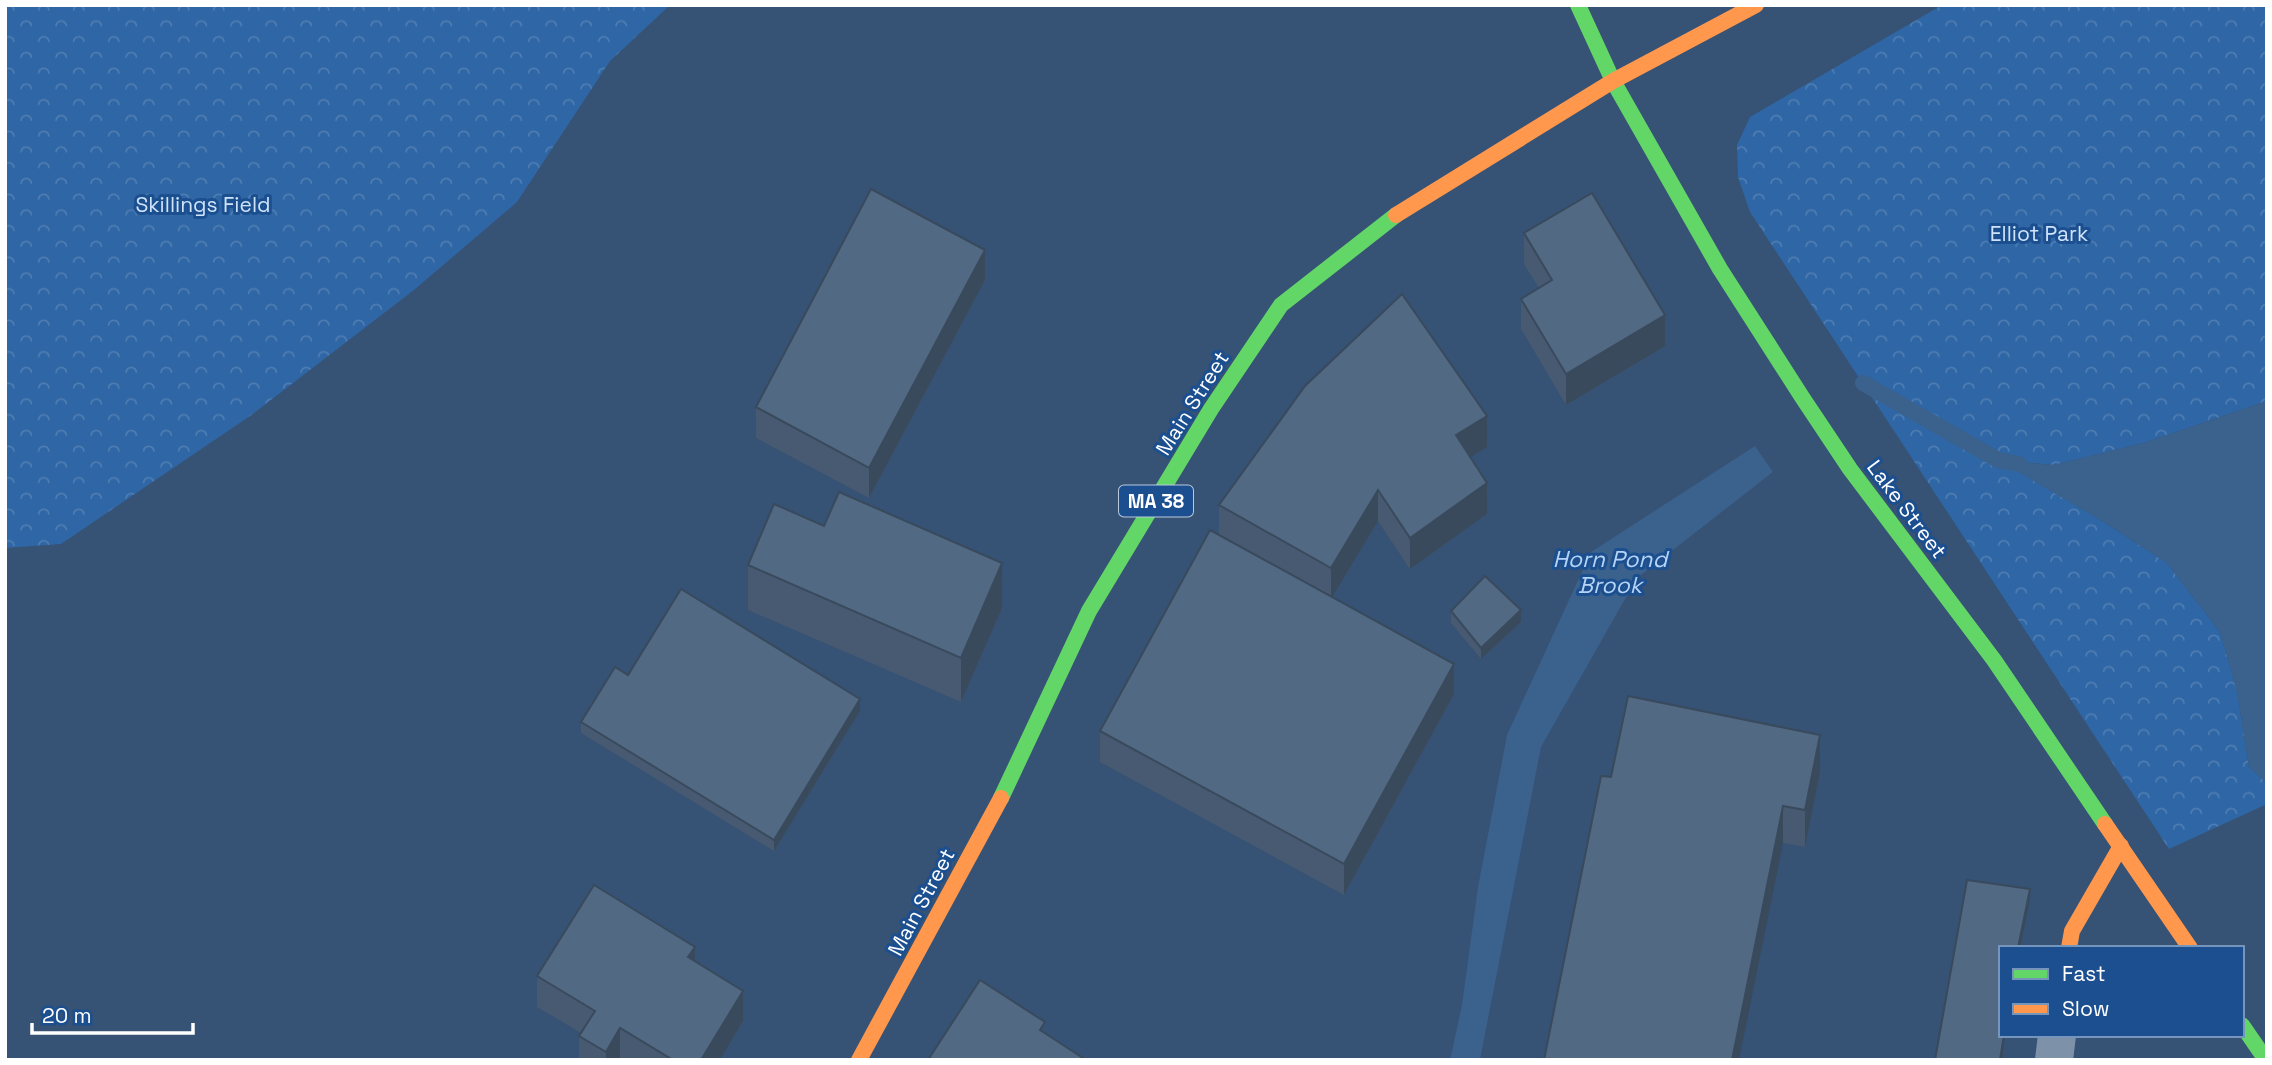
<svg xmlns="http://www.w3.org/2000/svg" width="2272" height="1065" font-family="'Space Grotesk',sans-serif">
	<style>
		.park { fill: url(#park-crowns) }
		.water { fill: #3b618d }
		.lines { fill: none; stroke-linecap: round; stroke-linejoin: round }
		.stream { stroke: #3b618d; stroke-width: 16 }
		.street { stroke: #7d92a8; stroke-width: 38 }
		.fast { stroke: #63d668; stroke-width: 16 }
		.slow { stroke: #ff974d; stroke-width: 16 }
		.wall { fill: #475a72 }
		.shaded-wall { fill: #394a5c }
		.building { fill: #526984; stroke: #394a5c; stroke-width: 2 }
		.labels { text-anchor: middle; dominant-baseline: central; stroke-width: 6; stroke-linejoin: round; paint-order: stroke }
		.shield { fill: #1b4f8f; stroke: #bbcadd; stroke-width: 2 }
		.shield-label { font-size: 19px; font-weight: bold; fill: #fff }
		.park-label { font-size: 21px; fill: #cfe3fa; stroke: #1b4f8f }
		.street-label { font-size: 21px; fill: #fff; stroke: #1b4f8f }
		.water-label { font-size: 23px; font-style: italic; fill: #b5d3f5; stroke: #1b4f8f }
	</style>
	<defs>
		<pattern id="park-crowns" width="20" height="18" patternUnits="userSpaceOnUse" patternTransform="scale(1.75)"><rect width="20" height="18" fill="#2f66a5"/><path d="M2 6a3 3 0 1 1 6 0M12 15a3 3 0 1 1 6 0" fill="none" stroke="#4e7db2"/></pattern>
	</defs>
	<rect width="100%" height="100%" fill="#365274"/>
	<g class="park">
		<path d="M 5,5 L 670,5 L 610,61 L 517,202 L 414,290 L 250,416 L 61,544 L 5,548 Z"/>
		<path d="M 1942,5 L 2267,5 L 2267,401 L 2147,442 L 2054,465 L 1999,460 L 2104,522 L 2167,563 L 2220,632 L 2237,691 L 2249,767 L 2267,783 L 2267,804 L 2169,849 L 1750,212 L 1738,177 L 1737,145 L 1750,117 Z"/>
	</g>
	<g class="water">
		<path d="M 2267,401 L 2267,783 L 2249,767 L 2237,691 L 2220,632 L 2167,563 L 2104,522 L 1998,460 L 2054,465 L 2147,442 Z"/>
		<path d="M 1755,446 L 1773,472 L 1637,578 L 1541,747 L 1480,1060 L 1450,1060 L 1462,1005 L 1478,887 L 1507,735 L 1591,552 Z"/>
	</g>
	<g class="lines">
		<path class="stream" d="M 1863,383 L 1998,460 L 2019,464"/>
		<path class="street" d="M 2054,1060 L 2057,1035"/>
		<g class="fast">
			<path d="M 1578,5 L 1613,81"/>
			<path d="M 1613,81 L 1720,269 L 1802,397 L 1850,469 L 1994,660 L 2105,824"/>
			<path d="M 1001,798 L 1089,611 L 1211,409 L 1281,305 L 1396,215"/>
			<path d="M 2242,1025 L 2266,1060"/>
		</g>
		<g class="slow">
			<path d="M 1396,215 L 1613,81 L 1756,5"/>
			<path d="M 2105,824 L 2190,948"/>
			<path d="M 2069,948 L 2072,931 L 2121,846"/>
			<path d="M 859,1060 L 1001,798"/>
		</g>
	</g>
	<g class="wall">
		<path d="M 1524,233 L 1665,346 L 1566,405 L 1521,329 L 1521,299 L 1539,288 L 1524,264 Z"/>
		<path d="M 985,280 L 869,498 L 756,438 L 756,407 Z"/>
		<path d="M 1487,447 L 1470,457 L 1487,514 L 1410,569 L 1378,521 L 1332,597 L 1454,694 L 1344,895 L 1100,762 L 1100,731 L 1219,534 L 1219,505 Z"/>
		<path d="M 748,565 L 1002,608 L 961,702 L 748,610 Z"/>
		<path d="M 1451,611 L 1521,622 L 1481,659 L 1451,623 Z"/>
		<path d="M 628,675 L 860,711 L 774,851 L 581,733 L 581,722 Z"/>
		<path d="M 1820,772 L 1805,847 L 1783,843 L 1611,777 Z"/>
		<path d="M 695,961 L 743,1021 L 720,1060 L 623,1060 L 620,1058 L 619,1060 L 579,1060 L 579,1036 L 581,1033 L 537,1007 L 537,976 Z"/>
	</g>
	<g class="shaded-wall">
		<path d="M 985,250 L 985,280 L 869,498 L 869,468 Z"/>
		<path d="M 1665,315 L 1665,346 L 1566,405 L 1566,374 Z"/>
		<path d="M 1487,416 L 1487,447 L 1456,466 L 1456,435 Z"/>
		<path d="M 1487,483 L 1487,514 L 1410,569 L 1410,538 Z"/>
		<path d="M 1378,490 L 1378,521 L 1331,599 L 1331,568 Z"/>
		<path d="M 1002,563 L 1002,608 L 961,702 L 961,658 Z"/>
		<path d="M 1521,610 L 1521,622 L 1481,659 L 1481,648 Z"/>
		<path d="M 1454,664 L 1454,694 L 1344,895 L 1344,864 Z"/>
		<path d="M 860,699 L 860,711 L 774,851 L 774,840 Z"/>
		<path d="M 1820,735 L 1820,772 L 1805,847 L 1805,810 Z"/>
		<path d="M 1783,806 L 1783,843 L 1739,1060 L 1732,1060 Z"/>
		<path d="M 2030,889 L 2030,900 L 2020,948 L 2018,948 Z"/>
		<path d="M 695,947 L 695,977 L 688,957 Z"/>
		<path d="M 743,991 L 743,1021 L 720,1060 L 701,1060 Z"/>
		<path d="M 620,1028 L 620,1058 L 619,1060 L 606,1060 L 606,1052 Z"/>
		<path d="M 2004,1035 L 2005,1035 L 2002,1060 L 2000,1060 Z"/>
	</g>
	<g class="building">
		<path d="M 871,189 L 985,250 L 869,468 L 756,407 Z"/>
		<path d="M 1592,193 L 1665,315 L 1566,374 L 1521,299 L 1552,280 L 1524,233 Z"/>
		<path d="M 1402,294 L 1487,416 L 1456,435 L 1487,483 L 1410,538 L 1378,490 L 1331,568 L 1219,505 L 1305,386 Z"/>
		<path d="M 839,492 L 1002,563 L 961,658 L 748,565 L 774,504 L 824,526 Z"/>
		<path d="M 1210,530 L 1454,664 L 1344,864 L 1100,731 Z"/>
		<path d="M 1485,576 L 1521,610 L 1481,648 L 1451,611 Z"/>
		<path d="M 681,589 L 860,699 L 774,840 L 581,722 L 615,667 L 628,675 Z"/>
		<path d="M 1628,696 L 1820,735 L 1805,810 L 1783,806 L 1732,1060 L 1544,1060 L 1601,776 L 1611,777 Z"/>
		<path d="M 1967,880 L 2030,889 L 2018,948 L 2001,948 L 2001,1035 L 2004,1035 L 2000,1060 L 1935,1060 Z"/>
		<path d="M 594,885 L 695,947 L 688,957 L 743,991 L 701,1060 L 673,1060 L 620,1028 L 606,1052 L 579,1036 L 595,1011 L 537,976 Z"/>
		<path d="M 980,980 L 1045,1022 L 1040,1030 L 1086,1060 L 928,1060 Z"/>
	</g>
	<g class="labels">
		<rect class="shield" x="1119" y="485.5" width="74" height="31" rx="5"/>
		<g class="shield-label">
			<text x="1156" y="501">MA 38</text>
		</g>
		<g class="park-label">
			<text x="203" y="204">Skillings Field</text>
			<text x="2039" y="233">Elliot Park</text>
		</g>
		<g class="street-label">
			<text transform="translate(1192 403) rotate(-58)">Main Street</text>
			<text transform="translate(1907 509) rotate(53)">Lake Street</text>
			<text transform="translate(921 902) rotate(-62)">Main Street</text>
		</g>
		<g class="water-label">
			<text x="1610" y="559">Horn Pond<tspan x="1610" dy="26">Brook</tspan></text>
		</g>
	</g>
	<rect width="2272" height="1065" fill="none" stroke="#ffffff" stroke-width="14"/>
	<rect x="1999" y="946" width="245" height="91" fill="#1b4f8f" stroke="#7695bc" stroke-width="2"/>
	<rect x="2013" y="969" width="35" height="10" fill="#63d668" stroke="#7695bc" stroke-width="2"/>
	<text x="2062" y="981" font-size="21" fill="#ffffff">Fast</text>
	<rect x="2013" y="1004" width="35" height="10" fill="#ff974d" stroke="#7695bc" stroke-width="2"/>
	<text x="2062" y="1016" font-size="21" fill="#ffffff">Slow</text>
	<path d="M32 1023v10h161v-10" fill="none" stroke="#ffffff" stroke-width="3.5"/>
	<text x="42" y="1023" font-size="21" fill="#ffffff" stroke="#1b4f8f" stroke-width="5" paint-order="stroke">20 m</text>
</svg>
